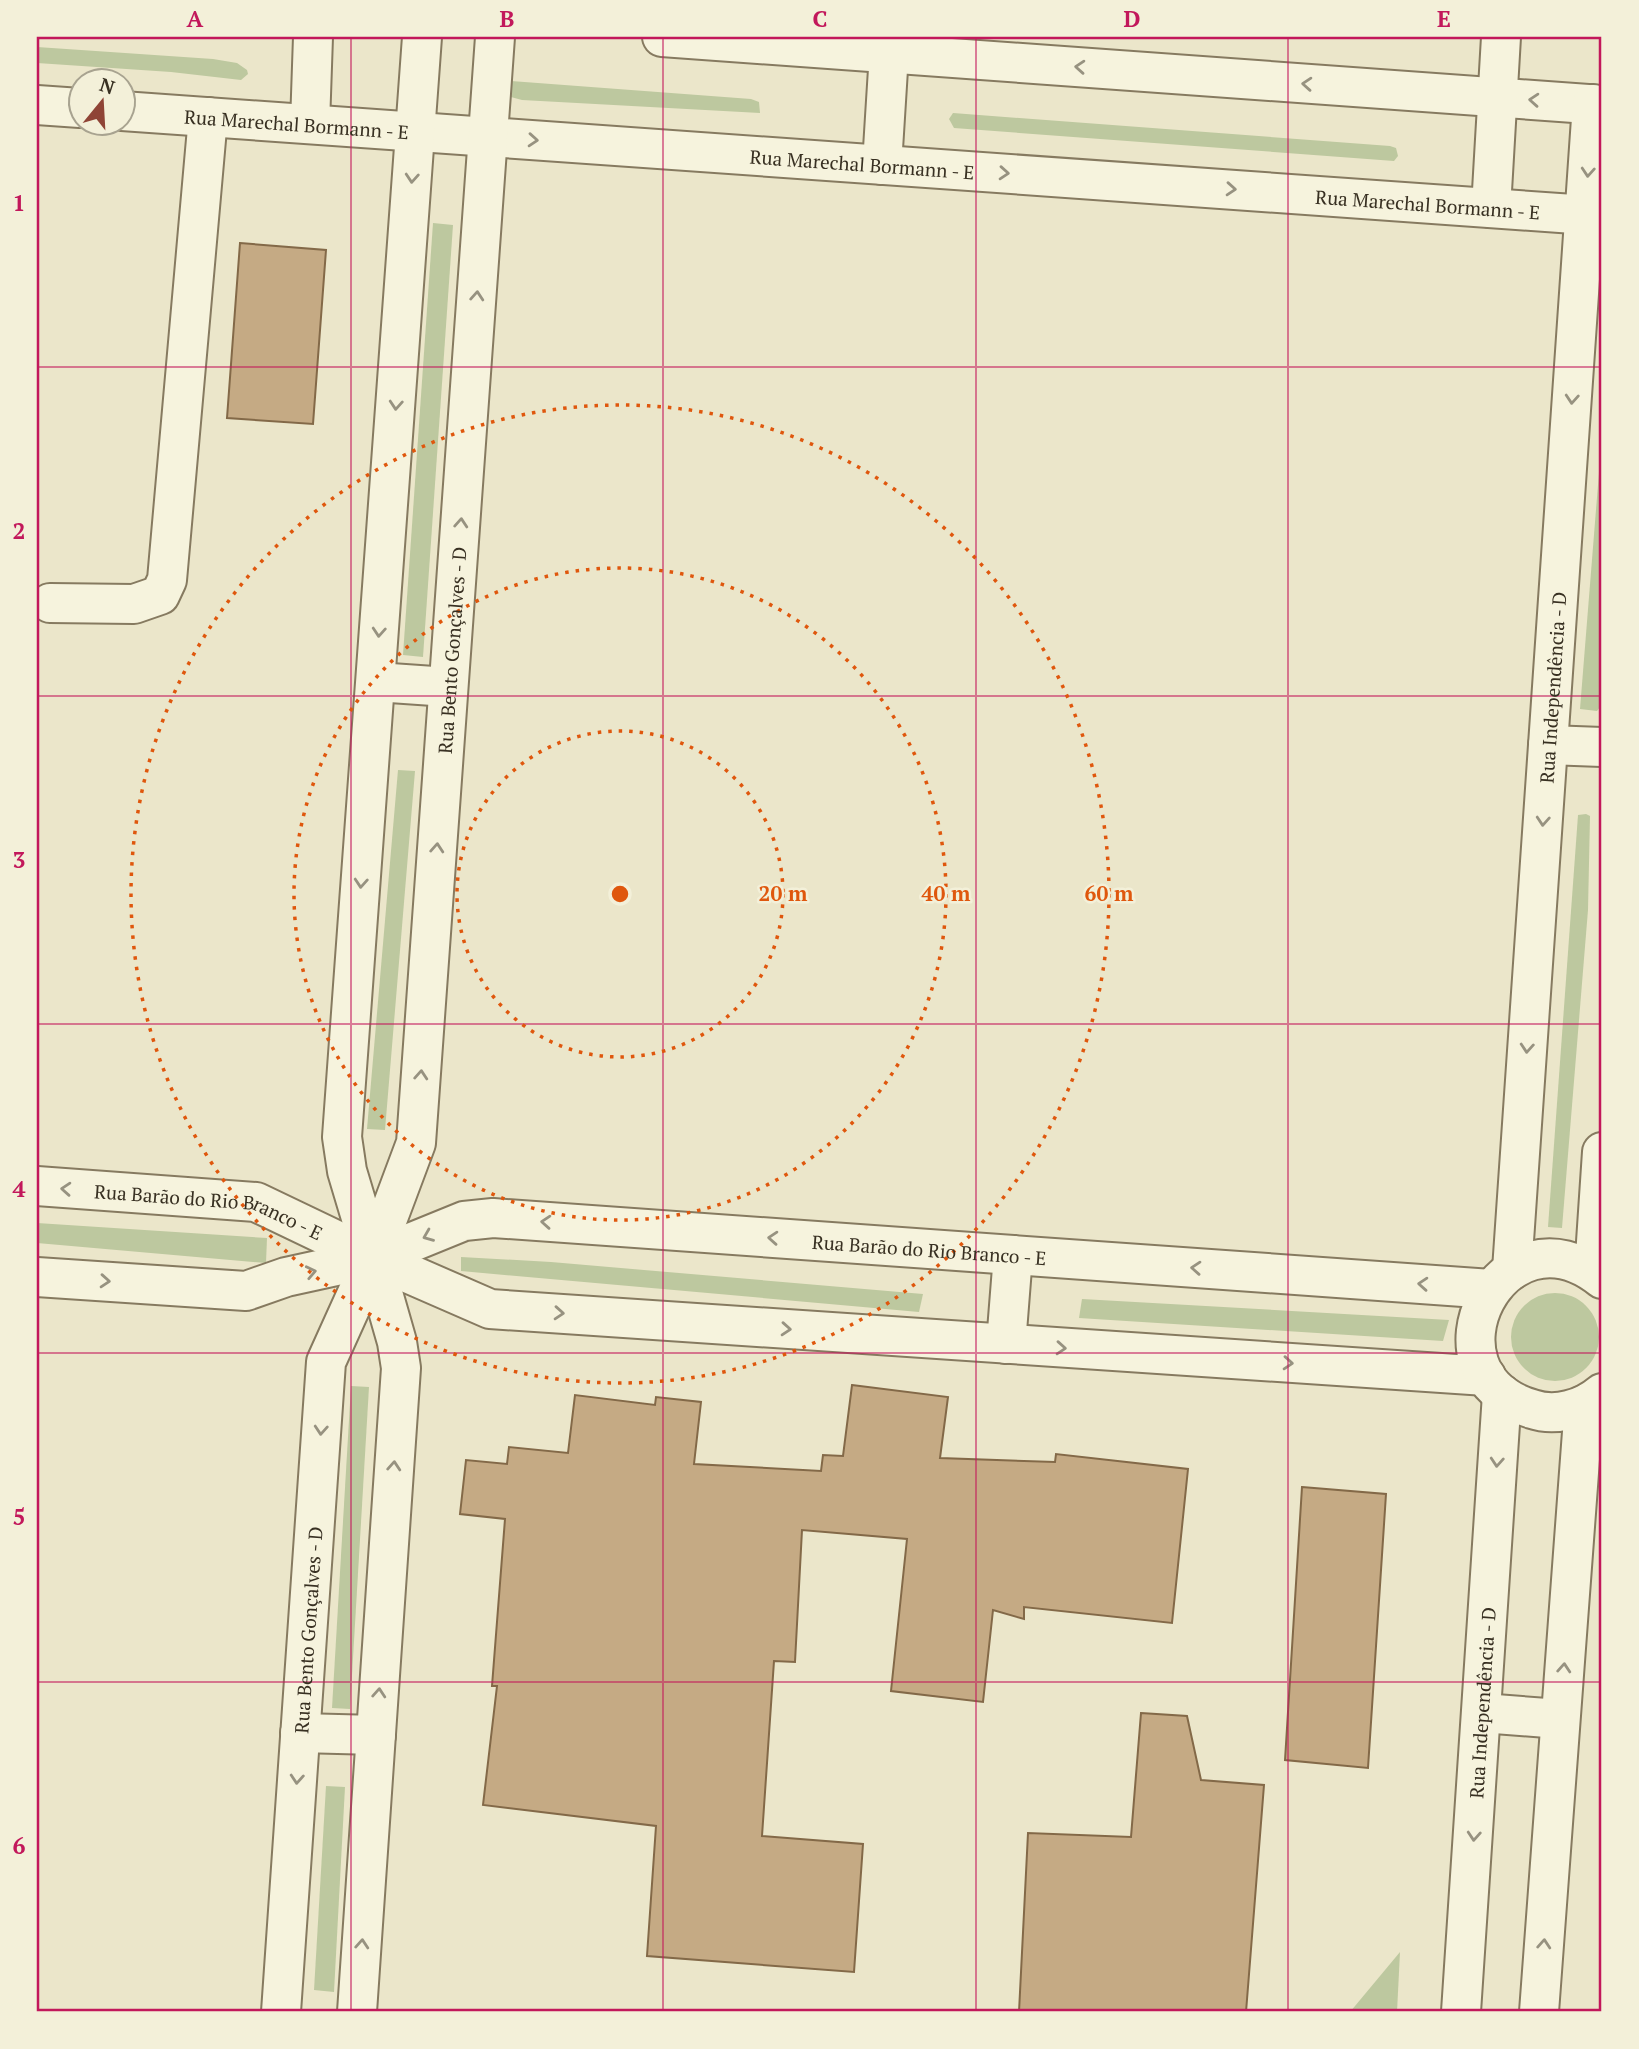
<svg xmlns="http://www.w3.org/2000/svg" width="1639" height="2049" font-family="'PT Serif',serif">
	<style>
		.green { fill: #bdc89f }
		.building { fill: #c5aa84; stroke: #836948; stroke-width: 2 }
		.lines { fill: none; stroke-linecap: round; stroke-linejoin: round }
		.minor-casing { stroke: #867a60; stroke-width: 42 }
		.minor { stroke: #f6f3dd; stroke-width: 38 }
		.oneway { stroke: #979280 }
		.grid { fill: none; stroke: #c2185b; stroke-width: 2; stroke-opacity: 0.55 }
		.ring { fill: none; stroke: #df570d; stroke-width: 3.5; stroke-dasharray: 3.5 7 }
		.labels { text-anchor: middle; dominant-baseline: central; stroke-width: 5; stroke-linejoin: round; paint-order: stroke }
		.street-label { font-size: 19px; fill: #383022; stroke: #f3f0d9 }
		.centre { fill: #df570d; stroke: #f3f0d9; stroke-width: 3.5 }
		.ring-label { font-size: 21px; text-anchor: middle; font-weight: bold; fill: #df570d; stroke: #f3f0d9; stroke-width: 5; stroke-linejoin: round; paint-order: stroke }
		.neatline { fill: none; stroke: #c2185b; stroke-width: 2.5 }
		.grid-label { font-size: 23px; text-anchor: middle; font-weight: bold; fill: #c2185b }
	</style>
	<rect width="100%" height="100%" fill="#ebe6ca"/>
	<g class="green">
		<path d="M 37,47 L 213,59 L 237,63 L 247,70 L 248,74 L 241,80 L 171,72 L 37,63 Z"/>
		<path d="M 511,81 L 751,99 L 759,102 L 760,113 L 522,100 L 507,96 L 506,85 Z"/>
		<path d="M 953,113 L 1390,146 L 1396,148 L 1398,156 L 1394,161 L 954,128 L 949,119 Z"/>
		<path d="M 433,223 L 453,225 L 423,657 L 403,655 Z"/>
		<path d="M 1602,435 L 1600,707 L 1597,711 L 1580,709 Z"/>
		<path d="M 398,770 L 415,771 L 385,1130 L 367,1129 Z"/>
		<path d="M 1586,814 L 1590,816 L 1588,910 L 1562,1228 L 1548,1227 L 1578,815 Z"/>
		<path d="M 37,1223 L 267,1238 L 266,1263 L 37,1243 Z"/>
		<path d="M 461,1257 L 551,1262 L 923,1294 L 919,1312 L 461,1271 Z"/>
		<circle cx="1555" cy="1337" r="44"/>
		<path d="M 1082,1299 L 1449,1320 L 1443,1341 L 1079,1318 Z"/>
		<path d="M 351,1386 L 369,1387 L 350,1709 L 332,1708 Z"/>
		<path d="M 326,1786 L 345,1787 L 334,1992 L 314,1990 Z"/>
		<path d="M 1400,1952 L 1397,2012 L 1350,2012 Z"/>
	</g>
	<g class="building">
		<path d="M 240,243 L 326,250 L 313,424 L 227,418 Z"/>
		<path d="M 852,1385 L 948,1397 L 940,1458 L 1055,1462 L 1056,1454 L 1188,1469 L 1172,1623 L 1024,1607 L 1024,1619 L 993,1610 L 983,1702 L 891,1691 L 907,1539 L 802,1530 L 795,1662 L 774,1661 L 762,1836 L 863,1844 L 854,1972 L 647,1956 L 656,1826 L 483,1805 L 497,1686 L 492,1686 L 505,1519 L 460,1514 L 466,1460 L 507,1464 L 509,1447 L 568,1453 L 575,1395 L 655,1405 L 656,1397 L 701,1402 L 694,1464 L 821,1471 L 823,1455 L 843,1456 Z"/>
		<path d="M 1302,1487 L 1386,1494 L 1368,1768 L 1285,1760 Z"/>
		<path d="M 1141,1713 L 1187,1716 L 1201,1780 L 1264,1785 L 1246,2012 L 1019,2012 L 1028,1833 L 1131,1837 Z"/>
	</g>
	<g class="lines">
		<g class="minor-casing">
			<g id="minor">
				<path d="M 662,37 L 1602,105"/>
				<path d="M 37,105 L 80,108"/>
				<path id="s1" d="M 122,111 L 1602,216"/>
				<path d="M 310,124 L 313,37"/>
				<path d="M 882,165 L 890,37"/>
				<path d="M 1491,208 L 1501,37"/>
				<path d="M 50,603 L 134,604 L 160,595 L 167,580 L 208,117"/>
				<path d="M 376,682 L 448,687"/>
				<path d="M 1548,745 L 1602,747"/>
				<path id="s2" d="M 37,1186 L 256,1202 L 373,1258 L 464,1221 L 493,1218 L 1491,1289"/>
				<path id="s3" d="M 1512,1270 L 1592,104"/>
				<path d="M 1594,1272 L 1602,1152"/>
				<path d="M 37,1277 L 246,1291 L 286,1277 L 373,1258 L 490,1309 L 1486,1376"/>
				<path d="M 1602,1279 C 1502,1199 1414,1374 1532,1409 C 1556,1417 1583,1409 1602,1393"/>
				<path d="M 1006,1344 L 1013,1255"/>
				<path d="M 1482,1713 L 1560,1719"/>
				<path d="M 300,1733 L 376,1735"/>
				<path id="s4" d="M 281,2012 L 326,1362 L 373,1258 L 347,1171 L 342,1137 L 422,37"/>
				<path id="s5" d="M 357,2012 L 401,1368 L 397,1342 L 373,1258 L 416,1143 L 495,37"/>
				<path id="s6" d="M 1461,2012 L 1502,1394"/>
				<path d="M 1539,2012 L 1584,1405"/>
			</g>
		</g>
		<use href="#minor" class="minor"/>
	</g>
	<defs><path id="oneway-chevron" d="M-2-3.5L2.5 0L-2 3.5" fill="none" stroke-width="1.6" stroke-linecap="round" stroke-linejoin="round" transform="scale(1.75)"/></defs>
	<g class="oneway">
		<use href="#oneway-chevron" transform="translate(1080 67) rotate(-176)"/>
		<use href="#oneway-chevron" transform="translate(1307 84) rotate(-176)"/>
		<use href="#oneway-chevron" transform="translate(1534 100) rotate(-176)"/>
		<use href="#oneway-chevron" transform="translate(533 140) rotate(4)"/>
		<use href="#oneway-chevron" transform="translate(1588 172) rotate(94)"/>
		<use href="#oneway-chevron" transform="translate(1004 173) rotate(4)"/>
		<use href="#oneway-chevron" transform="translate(412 178) rotate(94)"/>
		<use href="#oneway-chevron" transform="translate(1231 189) rotate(4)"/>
		<use href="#oneway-chevron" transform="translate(477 296) rotate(-86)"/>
		<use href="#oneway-chevron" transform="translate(1572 399) rotate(94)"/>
		<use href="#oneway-chevron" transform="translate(396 405) rotate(94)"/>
		<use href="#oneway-chevron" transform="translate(461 523) rotate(-86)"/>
		<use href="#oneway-chevron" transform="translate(379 632) rotate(94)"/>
		<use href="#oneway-chevron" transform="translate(1543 821) rotate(94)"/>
		<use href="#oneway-chevron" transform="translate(437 848) rotate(-86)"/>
		<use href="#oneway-chevron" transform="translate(361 883) rotate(94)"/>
		<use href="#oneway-chevron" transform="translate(1527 1048) rotate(94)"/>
		<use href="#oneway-chevron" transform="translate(421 1075) rotate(-86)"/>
		<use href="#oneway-chevron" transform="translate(66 1189) rotate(-176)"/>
		<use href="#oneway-chevron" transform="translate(546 1222) rotate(-176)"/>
		<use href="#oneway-chevron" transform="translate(428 1236) rotate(158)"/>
		<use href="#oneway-chevron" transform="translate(773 1238) rotate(-176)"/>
		<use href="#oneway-chevron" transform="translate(1196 1268) rotate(-176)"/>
		<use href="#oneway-chevron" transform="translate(311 1272) rotate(-12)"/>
		<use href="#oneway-chevron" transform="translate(105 1281) rotate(4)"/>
		<use href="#oneway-chevron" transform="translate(1423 1284) rotate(-176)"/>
		<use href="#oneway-chevron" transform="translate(559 1313) rotate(4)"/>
		<use href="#oneway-chevron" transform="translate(786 1329) rotate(4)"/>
		<use href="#oneway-chevron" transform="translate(1061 1348) rotate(4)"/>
		<use href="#oneway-chevron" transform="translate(1288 1363) rotate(4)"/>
		<use href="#oneway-chevron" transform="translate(321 1430) rotate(94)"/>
		<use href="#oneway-chevron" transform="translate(1497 1462) rotate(94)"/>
		<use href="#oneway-chevron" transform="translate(394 1466) rotate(-86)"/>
		<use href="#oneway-chevron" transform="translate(1564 1668) rotate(-86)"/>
		<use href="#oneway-chevron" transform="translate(379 1693) rotate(-86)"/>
		<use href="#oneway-chevron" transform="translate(297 1779) rotate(94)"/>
		<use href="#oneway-chevron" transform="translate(1474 1836) rotate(94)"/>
		<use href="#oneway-chevron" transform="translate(362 1944) rotate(-86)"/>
		<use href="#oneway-chevron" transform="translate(1544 1944) rotate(-86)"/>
	</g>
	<path class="grid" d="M 351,37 L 351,2012M 663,37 L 663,2012M 976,37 L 976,2012M 1288,37 L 1288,2012M 37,367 L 1602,367M 37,696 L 1602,696M 37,1024 L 1602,1024M 37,1353 L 1602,1353M 37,1682 L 1602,1682"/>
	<g class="ring">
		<circle cx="620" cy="894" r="163"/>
		<circle cx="620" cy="894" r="326"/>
		<circle cx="620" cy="894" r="489"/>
	</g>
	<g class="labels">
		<g class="street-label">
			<text stroke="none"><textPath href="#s1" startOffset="175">Rua Marechal Bormann - E</textPath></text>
			<text stroke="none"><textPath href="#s1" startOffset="742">Rua Marechal Bormann - E</textPath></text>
			<text stroke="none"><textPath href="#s1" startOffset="1309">Rua Marechal Bormann - E</textPath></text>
			<text stroke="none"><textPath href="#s5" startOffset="1376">Rua Bento Gonçalves - D</textPath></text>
			<text stroke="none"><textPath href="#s3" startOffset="584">Rua Independência - D</textPath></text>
			<text stroke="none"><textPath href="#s2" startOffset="175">Rua Barão do Rio Branco - E</textPath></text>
			<text stroke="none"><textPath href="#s2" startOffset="914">Rua Barão do Rio Branco - E</textPath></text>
			<text stroke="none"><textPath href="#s4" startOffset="383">Rua Bento Gonçalves - D</textPath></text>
			<text stroke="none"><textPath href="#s6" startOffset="310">Rua Independência - D</textPath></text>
		</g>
	</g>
	<circle cx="620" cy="894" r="10" class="centre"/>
	<g class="ring-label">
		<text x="783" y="901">20 m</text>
		<text x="946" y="901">40 m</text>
		<text x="1109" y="901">60 m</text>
	</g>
	<rect width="1639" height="2049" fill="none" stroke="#f3f0d9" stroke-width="77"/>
	<g transform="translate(102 102) rotate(18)"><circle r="33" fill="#f3f0d9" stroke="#a8a390" stroke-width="2"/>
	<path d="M0-5L12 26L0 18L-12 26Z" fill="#8f4436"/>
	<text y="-10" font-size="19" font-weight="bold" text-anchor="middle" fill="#383022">N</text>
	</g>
	<rect x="38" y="38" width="1562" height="1972" class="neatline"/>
	<g class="grid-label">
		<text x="195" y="27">A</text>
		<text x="507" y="27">B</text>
		<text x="820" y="27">C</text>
		<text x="1132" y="27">D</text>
		<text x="1444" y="27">E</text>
		<text x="19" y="211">1</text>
		<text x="19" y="539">2</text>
		<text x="19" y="868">3</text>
		<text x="19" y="1197">4</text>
		<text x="19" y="1525">5</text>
		<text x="19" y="1854">6</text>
	</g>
</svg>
